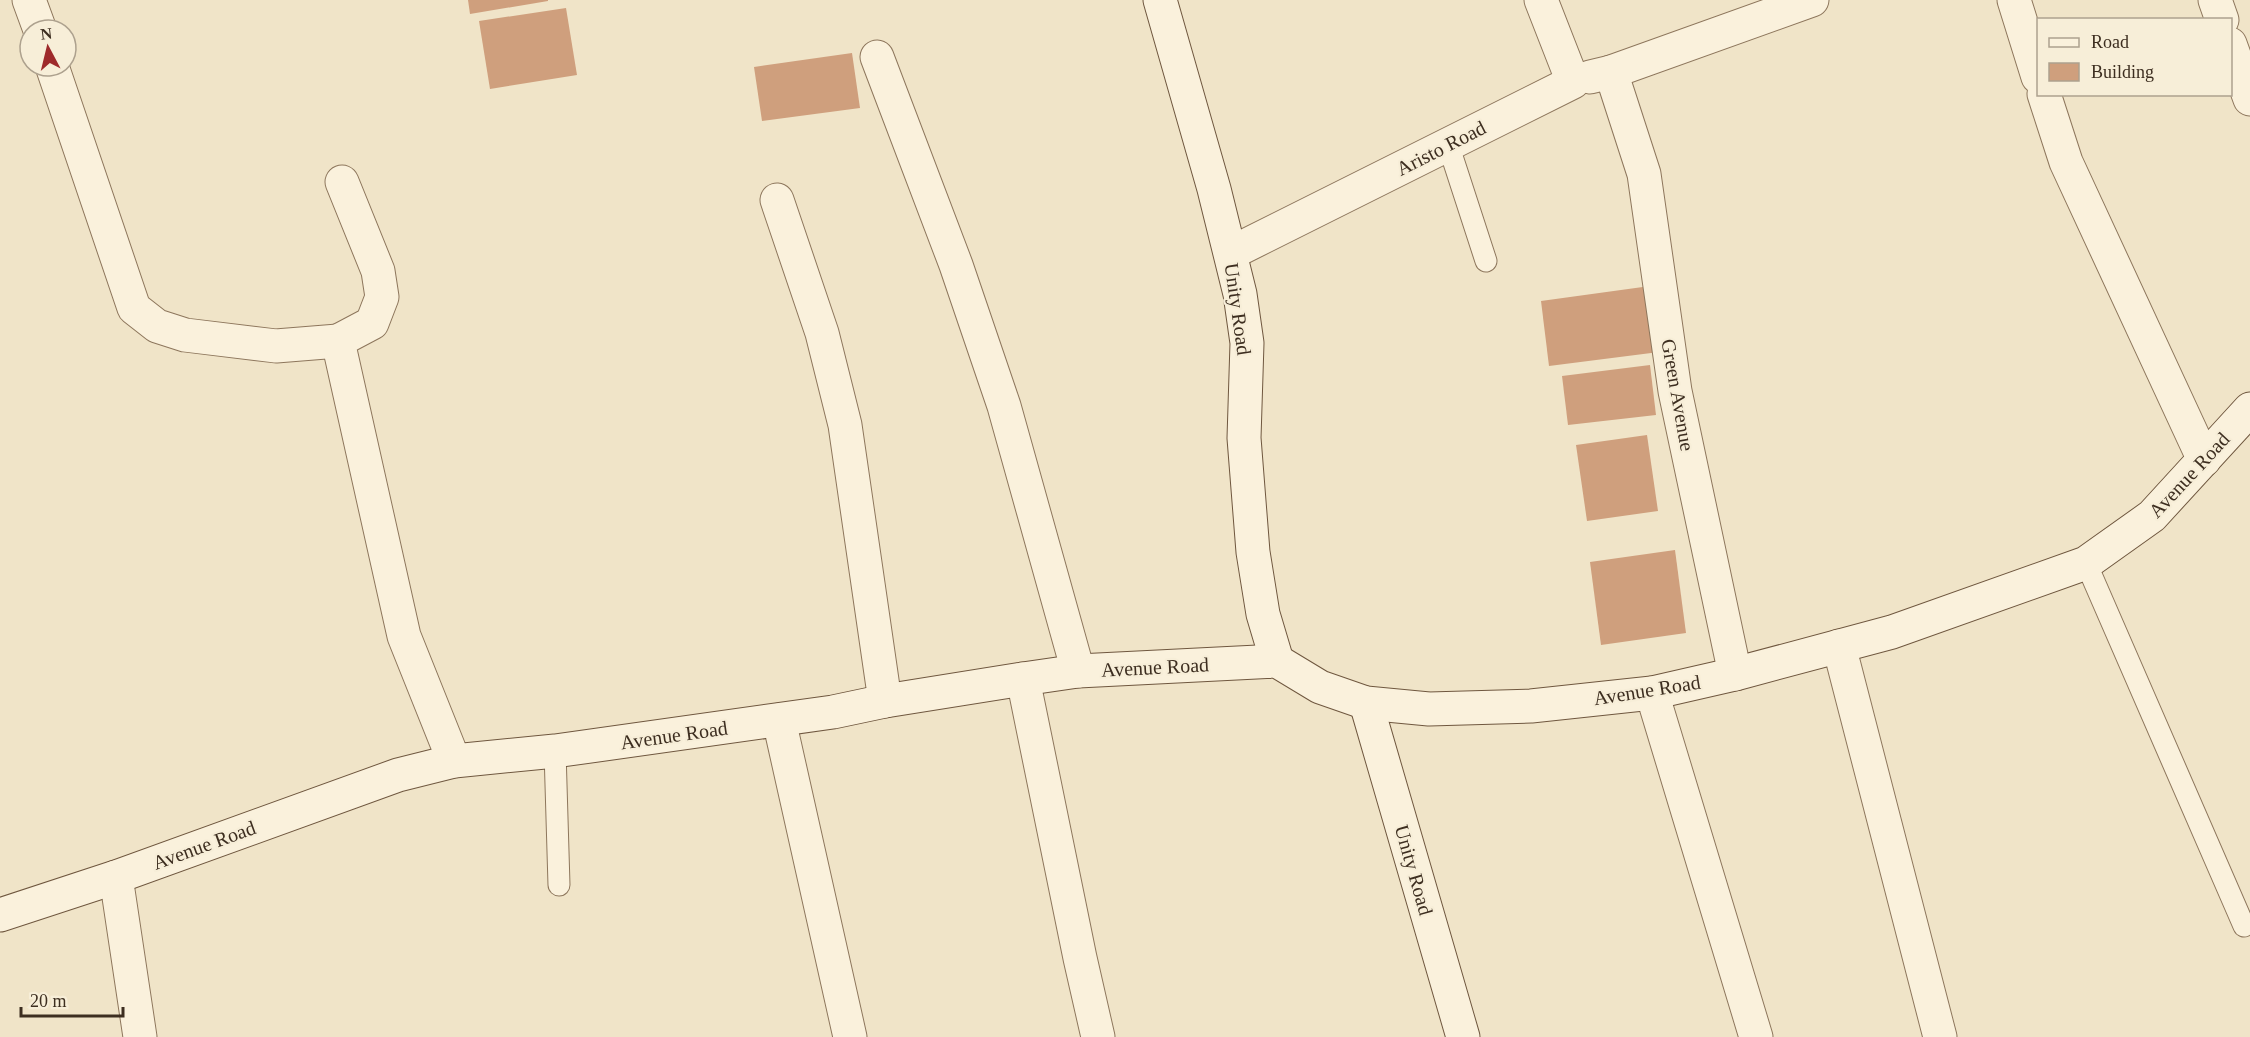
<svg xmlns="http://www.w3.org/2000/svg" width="2250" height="1037" font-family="'Times New Roman',serif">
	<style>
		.building { fill: #cf9f7d }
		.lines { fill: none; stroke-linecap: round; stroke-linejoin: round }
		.lane-casing { stroke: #8d765c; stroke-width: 23 }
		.street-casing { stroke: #8d765c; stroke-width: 35 }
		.secondary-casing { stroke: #6f573f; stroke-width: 35 }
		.lane { stroke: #faf1dc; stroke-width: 21 }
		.street { stroke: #faf1dc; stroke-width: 33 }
		.secondary { stroke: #faf1dc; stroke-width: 33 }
		.labels { text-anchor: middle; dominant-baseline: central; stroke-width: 4.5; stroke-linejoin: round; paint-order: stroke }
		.street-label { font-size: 20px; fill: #3d2e20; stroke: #f7eed8 }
	</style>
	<rect width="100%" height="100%" fill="#f0e4c8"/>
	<g class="building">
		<path d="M 468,0 L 548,0 L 548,1 L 470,14 Z"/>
		<path d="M 566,8 L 577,75 L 490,89 L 479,21 Z"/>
		<path d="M 852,53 L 860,108 L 762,121 L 754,67 Z"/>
		<path d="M 1650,286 L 1659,352 L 1549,366 L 1541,301 Z"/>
		<path d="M 1650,365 L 1656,415 L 1568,425 L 1562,376 Z"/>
		<path d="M 1647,435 L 1658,511 L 1587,521 L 1576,445 Z"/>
		<path d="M 1675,550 L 1686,633 L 1601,645 L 1590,562 Z"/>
	</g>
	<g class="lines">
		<g class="lane-casing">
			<g id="lane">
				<path d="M 1448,144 L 1486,261"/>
				<path d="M 2086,563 L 2244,926"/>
				<path d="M 555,751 L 559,885"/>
			</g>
		</g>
		<g class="street-casing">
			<g id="street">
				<path d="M 29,0 L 40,30"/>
				<path d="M 2014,0 L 2038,77"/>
				<path d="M 2215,0 L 2222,20"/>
				<path d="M 2230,44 L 2250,99"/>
				<path d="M 877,57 L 956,265 L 1004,406 L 1078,671"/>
				<path d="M 52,66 L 134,308 L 157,326 L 185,335 L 276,346 L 338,341"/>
				<path d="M 1611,72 L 1644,174 L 1675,391 L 1735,674"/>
				<path d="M 1590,77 L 1611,72 L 1812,0"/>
				<path d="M 2044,94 L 2066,162 L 2204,460"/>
				<path d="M 342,182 L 378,271 L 382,297 L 372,323 L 338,341 L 404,636 L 454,761"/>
				<path d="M 777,200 L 822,333 L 845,425 L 885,701"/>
				<path d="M 1231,253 L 1573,82 L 1541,0"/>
				<path d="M 1839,646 L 1940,1037"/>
				<path d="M 1023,679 L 1080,958 L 1098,1037"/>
				<path d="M 1652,693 L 1756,1037"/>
				<path d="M 779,720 L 850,1037"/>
				<path d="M 116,877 L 140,1037"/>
			</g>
		</g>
		<g class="secondary-casing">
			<g id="secondary">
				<path d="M 1160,0 L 1214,189 L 1240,294 L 1247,343 L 1244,438 L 1253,552 L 1263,614 L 1277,661"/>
				<path d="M 1366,703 L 1463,1037"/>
				<path d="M 0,915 L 116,877 L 398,775 L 454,761 L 555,751 L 833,712 L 885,701 L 1023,679 L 1078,671 L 1277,661 L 1320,687 L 1366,703 L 1429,709 L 1531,706 L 1652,693 L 1735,674 L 1892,632 L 2086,563 L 2152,516 L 2250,409"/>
			</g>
		</g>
		<use href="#lane" class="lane"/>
		<use href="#street" class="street"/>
		<use href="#secondary" class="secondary"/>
	</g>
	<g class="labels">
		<g class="street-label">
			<text transform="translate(1441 148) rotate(-27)">Aristo Road</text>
			<text transform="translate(1238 309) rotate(82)">Unity Road</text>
			<text transform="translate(1678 395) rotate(80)">Green Avenue</text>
			<text transform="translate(2189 475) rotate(-47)">Avenue Road</text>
			<text transform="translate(1155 667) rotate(-3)">Avenue Road</text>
			<text transform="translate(1647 690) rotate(-9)">Avenue Road</text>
			<text transform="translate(674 735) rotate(-8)">Avenue Road</text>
			<text transform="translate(204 845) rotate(-20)">Avenue Road</text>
			<text transform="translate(1414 870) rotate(74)">Unity Road</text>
		</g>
	</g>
	<rect x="2037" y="18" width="195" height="78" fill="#f7eed8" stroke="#ada18e" stroke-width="1.5"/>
	<rect x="2049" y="38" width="30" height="9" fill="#faf1dc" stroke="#ada18e" stroke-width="1.5"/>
	<text x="2091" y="48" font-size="18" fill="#3d2e20">Road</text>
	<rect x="2049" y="63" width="30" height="18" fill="#cf9f7d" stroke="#ada18e" stroke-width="1.5"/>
	<text x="2091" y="78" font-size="18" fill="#3d2e20">Building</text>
	<g transform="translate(48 48) rotate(353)"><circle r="28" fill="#f7eed8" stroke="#ada18e" stroke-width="1.5"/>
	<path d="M0-4.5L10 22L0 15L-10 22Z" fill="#9e2a2b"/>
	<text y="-9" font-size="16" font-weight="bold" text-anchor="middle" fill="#3d2e20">N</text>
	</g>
	<path d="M21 1007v9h102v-9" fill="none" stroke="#3d2e20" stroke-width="3"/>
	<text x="30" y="1007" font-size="18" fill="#3d2e20" stroke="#f7eed8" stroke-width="4.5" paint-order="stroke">20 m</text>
</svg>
